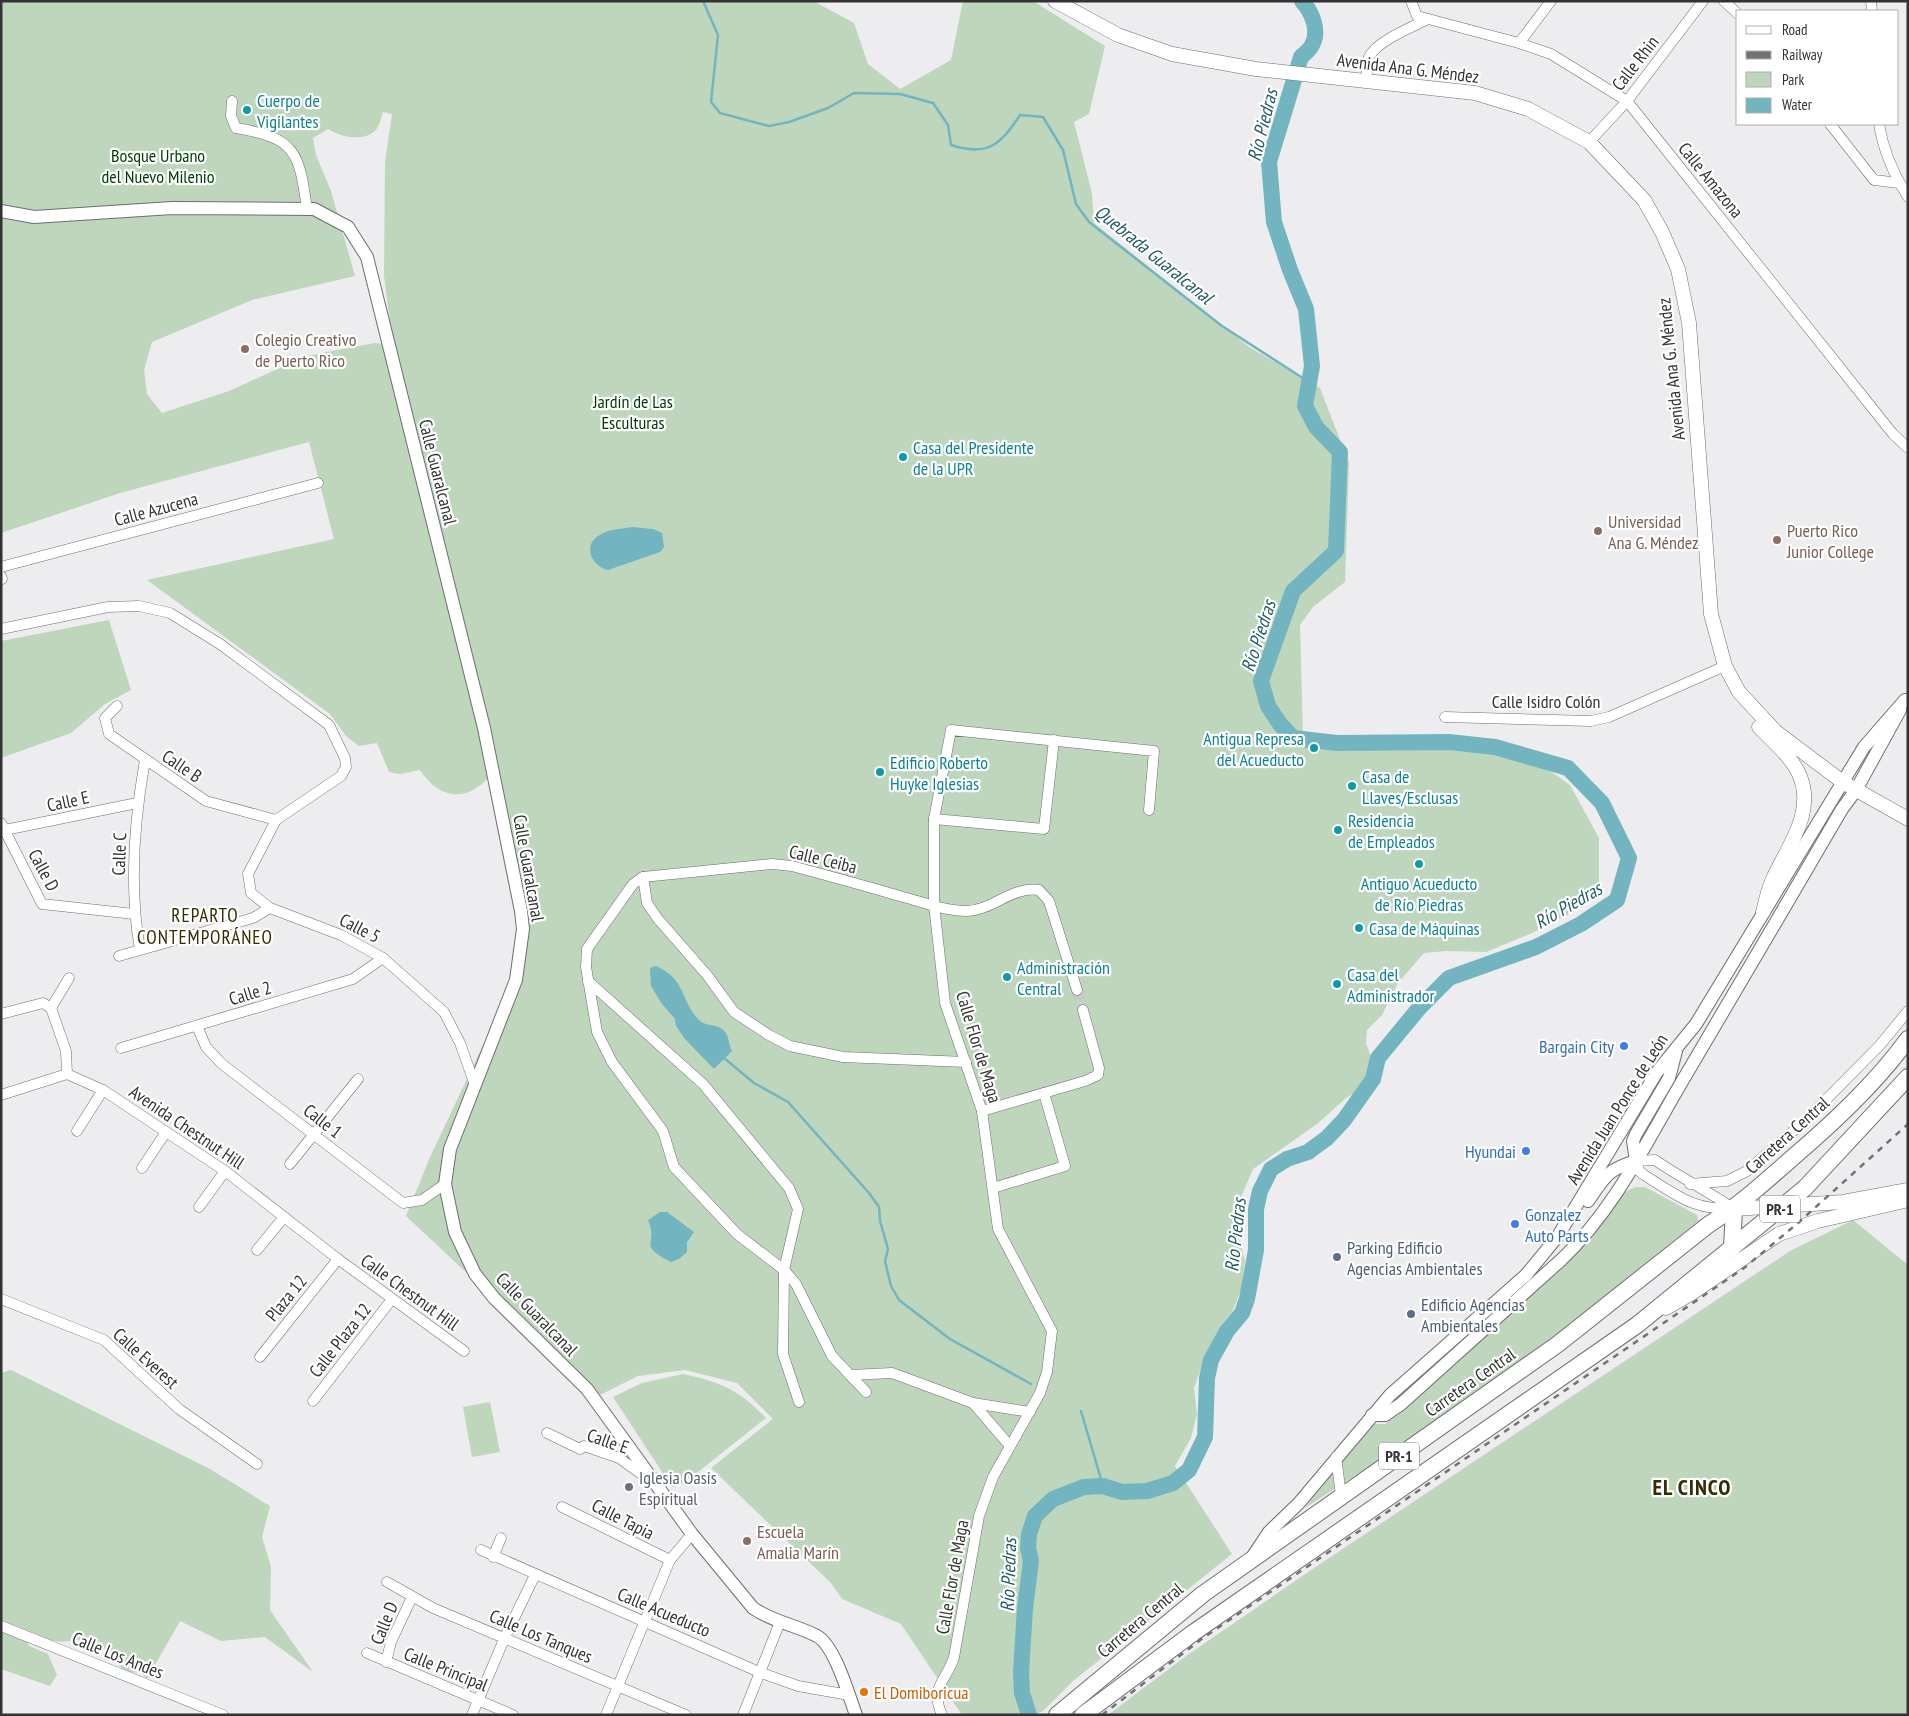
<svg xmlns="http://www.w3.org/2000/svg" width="1909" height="1716" font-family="'PT Sans Narrow',sans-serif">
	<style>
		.green { fill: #bdd6bc; fill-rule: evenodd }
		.water { fill: #72b5c0 }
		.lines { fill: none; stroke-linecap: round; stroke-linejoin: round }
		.stream { stroke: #72b5c0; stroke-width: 2.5 }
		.river { stroke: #72b5c0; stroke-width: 16 }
		.minor-tunnel { stroke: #c8c7ca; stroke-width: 10; stroke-dasharray: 10 5; stroke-linecap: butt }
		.minor-casing { stroke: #6e6d70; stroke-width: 11 }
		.tertiary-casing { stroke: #6e6d70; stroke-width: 14 }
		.secondary-casing { stroke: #6e6d70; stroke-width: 15 }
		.trunk-casing { stroke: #6e6d70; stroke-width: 18 }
		.minor { stroke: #fff; stroke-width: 10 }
		.tertiary { stroke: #fff; stroke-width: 12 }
		.secondary { stroke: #fff; stroke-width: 14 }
		.trunk { stroke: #fff; stroke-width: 16 }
		.rail { stroke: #727273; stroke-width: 2.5; stroke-dasharray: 6 6; stroke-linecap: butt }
		.culture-dot { fill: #0f9aa8; stroke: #fff; stroke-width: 2 }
		.education-dot { fill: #8d6e63; stroke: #fff; stroke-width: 2 }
		.shop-dot { fill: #3f7fe0; stroke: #fff; stroke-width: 2 }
		.service-dot { fill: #5c6f8a; stroke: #fff; stroke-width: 2 }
		.worship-dot { fill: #6b7280; stroke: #fff; stroke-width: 2 }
		.food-dot { fill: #e8710a; stroke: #fff; stroke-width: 2 }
		.labels { text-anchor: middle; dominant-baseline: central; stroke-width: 4.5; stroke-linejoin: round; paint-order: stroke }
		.shield { fill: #fff; stroke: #707071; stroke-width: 1 }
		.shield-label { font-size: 16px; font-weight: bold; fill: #333334 }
		.street-label { font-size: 18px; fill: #333334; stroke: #fff }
		.culture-label { font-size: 18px; fill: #0d838f; stroke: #fff; text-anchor: start }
		.park-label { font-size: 18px; fill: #003a05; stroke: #fff }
		.education-label { font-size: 18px; fill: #785e54; stroke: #fff; text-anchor: start }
		.shop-label { font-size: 18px; fill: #366cbe; stroke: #fff; text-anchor: end }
		.service-label { font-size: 18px; fill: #4e5e75; stroke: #fff; text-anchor: start }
		.worship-label { font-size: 18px; fill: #5b616d; stroke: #fff; text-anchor: start }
		.food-label { font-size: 18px; fill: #c56008; stroke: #fff; text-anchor: start }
		.water-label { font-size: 19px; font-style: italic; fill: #235c64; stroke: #fff }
		.neighbourhood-label { font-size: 19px; letter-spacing: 1px; fill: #322e03; stroke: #fff }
		.district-label { font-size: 22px; font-weight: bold; letter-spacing: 1px; fill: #322e03; stroke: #fff }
	</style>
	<rect width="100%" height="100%" fill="#edecef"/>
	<g class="green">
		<path d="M 1,1 L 813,1 L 854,23 L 868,64 L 900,89 L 951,60 L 963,1 L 1033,1 L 1105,46 L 1089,114 L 1074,122 L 1092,194 L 1094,223 L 1249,347 L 1320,388 L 1349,463 L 1345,582 L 1313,607 L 1300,625 L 1303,737 L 1315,739 L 1451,740 L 1520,750 L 1570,785 L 1599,838 L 1599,887 L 1571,913 L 1532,933 L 1486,952 L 1446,951 L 1424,953 L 1398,983 L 1382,1015 L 1367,1030 L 1366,1043 L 1379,1081 L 1347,1097 L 1317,1124 L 1253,1169 L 1240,1199 L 1236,1227 L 1245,1261 L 1241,1291 L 1232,1312 L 1222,1324 L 1206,1354 L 1194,1388 L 1197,1414 L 1191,1438 L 1175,1466 L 1232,1554 L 1073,1681 L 1043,1711 L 1034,1715 L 962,1715 L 901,1624 L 842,1599 L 831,1583 L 711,1468 L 773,1419 L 737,1383 L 685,1370 L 638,1376 L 598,1396 L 406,1216 L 431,1155 L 516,975 L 530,929 L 522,878 L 495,769 C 474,801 442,804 420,770 L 400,774 L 389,772 L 377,743 L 359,746 L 346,736 L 330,714 L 147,580 L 334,539 L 309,442 L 120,493 L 1,533 ZM 383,112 L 392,114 L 385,162 L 384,276 L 393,345 L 375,343 L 306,356 L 229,391 L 162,413 L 147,394 L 144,370 L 152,342 L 252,300 L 355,276 L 331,191 L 316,155 L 313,138 L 328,129 C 341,137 362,142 375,131 C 379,127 381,118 383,112 Z"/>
		<path d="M 109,620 L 131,690 L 105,704 L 71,733 L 1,758 L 1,641 Z"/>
		<path d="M 1635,1187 L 1645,1187 L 1697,1215 L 1698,1221 L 1539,1349 L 1393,1451 L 1305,1508 L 1371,1424 L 1385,1424 L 1402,1410 L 1590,1241 L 1625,1192 Z"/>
		<path d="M 1853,1220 L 1908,1265 L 1908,1715 L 1108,1715 L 1186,1656 L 1314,1568 L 1790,1251 Z"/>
		<path d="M 11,1370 L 210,1469 L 270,1506 L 262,1537 L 271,1567 L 270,1610 L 313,1672 L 265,1637 L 221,1641 L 180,1621 L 147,1679 L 141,1673 L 125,1672 L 94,1638 C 70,1640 59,1647 36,1634 L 27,1638 L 29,1646 L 48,1654 L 57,1675 L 50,1686 L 1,1669 L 1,1373 Z"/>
		<path d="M 683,1374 C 721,1382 739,1390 766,1418 L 688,1480 L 675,1487 L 672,1487 L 613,1397 L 642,1383 Z"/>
		<path d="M 490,1402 L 500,1452 L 472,1457 L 463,1407 Z"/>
	</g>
	<g class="water">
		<path d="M 632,527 L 653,529 L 662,533 L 664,547 L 660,552 L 608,570 C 591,566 582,544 600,535 C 609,529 621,529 632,527 Z"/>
		<path d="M 656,966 C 687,980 679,999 699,1020 C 707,1028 718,1022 726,1033 C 729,1038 729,1045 732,1051 L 714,1069 L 685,1039 L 676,1026 L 675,1019 L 662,1004 L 651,986 L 650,968 Z"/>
		<path d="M 660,1212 L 667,1212 L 694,1232 L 687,1242 L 687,1252 L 679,1259 L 671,1262 C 636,1244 659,1245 648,1220 Z"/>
	</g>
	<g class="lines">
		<g class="stream">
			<path d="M 703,1 L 718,35 L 711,102 L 720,113 L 769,126 L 789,122 L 828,108 L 854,93 L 900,94 L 933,103 L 948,125 L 951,145 C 988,157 1000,145 1020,115 L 1043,117 L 1063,150 L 1076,204 L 1089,222 L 1222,326 L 1309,382"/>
			<path d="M 724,1058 L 754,1083 L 788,1102 L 869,1193 L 879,1207 L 880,1221 L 888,1249 L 885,1261 L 891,1286 L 899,1300 L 950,1339 L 1031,1384"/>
			<path d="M 1081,1411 L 1103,1486"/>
		</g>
		<path class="river" d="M 1029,1715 L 1022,1693 L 1021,1672 L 1025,1608 L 1031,1561 L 1028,1548 L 1029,1534 L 1035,1516 L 1053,1499 L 1084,1487 L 1103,1486 L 1122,1492 L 1147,1491 L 1173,1483 L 1189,1470 L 1205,1437 L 1207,1378 L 1211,1360 L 1227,1331 L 1242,1313 L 1247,1299 L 1256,1250 L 1256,1209 L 1260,1191 L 1271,1169 L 1287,1159 L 1308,1152 L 1327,1138 L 1344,1120 L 1373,1079 L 1378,1058 L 1420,1007 L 1449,978 L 1536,947 L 1581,924 L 1617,900 L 1629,858 L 1602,803 L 1568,768 L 1495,747 L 1449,742 L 1337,743 L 1293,738 L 1280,724 L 1268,706 L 1261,681 L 1293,591 L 1336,551 L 1340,452 L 1316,427 L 1305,406 L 1312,366 L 1306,309 L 1290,270 L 1274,222 L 1269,162 L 1301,57 C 1304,54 1310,50 1312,45 C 1320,31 1312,12 1302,1"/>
		<path class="minor-tunnel" d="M 1077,990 L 1083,1010"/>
		<g class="minor-casing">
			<g id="minor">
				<path d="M 1411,1 L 1417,16 L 1519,43 L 1551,54 L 1627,101 L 1893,434 L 1908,448"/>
				<path d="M 1724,1 L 1738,14"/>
				<path d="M 1871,1 L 1872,11"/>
				<path d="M 1519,43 L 1551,1"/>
				<path d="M 1367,81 C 1367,74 1366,64 1369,57 C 1377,41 1412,27 1428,19"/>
				<path d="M 232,101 L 231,116 L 236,128 C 297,138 299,153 307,209"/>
				<path d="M 1830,124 L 1874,180 L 1899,183"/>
				<path d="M 1879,124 C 1883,149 1894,175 1908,197"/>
				<path d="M 1589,142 L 1627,101 L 1703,1"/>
				<path d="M 1,567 L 318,483"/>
				<path d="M 1,576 L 2,579"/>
				<path d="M 1,629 L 108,607 L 139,606 L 170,613 L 220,644 L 329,725 L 345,758 L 346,767 L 341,776 L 276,820 L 248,874 L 251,893 L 270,908 L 341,935 L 383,958 L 444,1012 L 460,1043 L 475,1085"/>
				<path d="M 117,706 L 105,718 L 109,734 L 206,801 L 276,820"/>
				<path d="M 1445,717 L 1591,721 L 1609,717 L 1725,666"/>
				<path d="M 934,819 L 1044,829 L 1054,740"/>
				<path d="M 1,823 L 42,904 L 134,914"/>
				<path d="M 5,830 L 137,803"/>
				<path d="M 643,877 L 647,903 L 658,919 L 707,975 L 734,1012 L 769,1035 L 790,1046 L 843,1057 L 966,1062"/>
				<path d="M 140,949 C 129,888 134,822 145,760"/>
				<path d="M 119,956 L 253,918 L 270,908"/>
				<path d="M 588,981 L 703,1084 L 789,1188 L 798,1209 L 784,1270 L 796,1284 L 832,1356 L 866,1392"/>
				<path d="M 51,1008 L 69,978"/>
				<path d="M 1,1014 L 43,1003 L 51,1008 L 66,1051 L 67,1074"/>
				<path d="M 197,1026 L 206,1047 L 222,1064 L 403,1203 L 422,1200 L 445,1184"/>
				<path d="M 121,1048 L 353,979 L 383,958"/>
				<path d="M 1,1095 L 67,1074 L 103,1090 L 225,1171 L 338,1259 L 464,1351"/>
				<path d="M 982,1111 L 1085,1081 L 1098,1075 L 1099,1068 L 1083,1010"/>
				<path d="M 77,1131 L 103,1090"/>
				<path d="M 1655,1160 C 1681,1178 1708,1191 1734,1209 C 1693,1210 1678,1196 1644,1175 L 1639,1171 L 1636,1161 Z"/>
				<path d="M 290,1164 L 358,1079"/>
				<path d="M 142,1168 L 166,1132"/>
				<path d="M 1690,1184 L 1727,1181 L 1747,1171 L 1806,1120 L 1880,1045 L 1908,1011"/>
				<path d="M 993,1188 L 1065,1166 L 1044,1093"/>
				<path d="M 199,1207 L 225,1171"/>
				<path d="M 257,1250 L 284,1217"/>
				<path d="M 1,1299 L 104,1340 L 179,1409 L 257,1464"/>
				<path d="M 260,1357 L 338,1259"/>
				<path d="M 850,1375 L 892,1373 L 973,1403 L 1010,1446"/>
				<path d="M 313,1401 L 392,1299"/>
				<path d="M 799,1402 L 783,1354 L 784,1270 L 737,1234 L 674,1167 L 663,1131 L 612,1062 L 597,1032 L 586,967 L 587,949 L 633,884 L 643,877 L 772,864 L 792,866 C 829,876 866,886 903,897 C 923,902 945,911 967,911 C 993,910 1012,886 1039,890 L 1049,901 L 1077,990"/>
				<path d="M 973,1403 L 1030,1412"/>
				<path d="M 547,1433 L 580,1449 L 584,1446 L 619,1458 L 651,1481"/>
				<path d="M 1336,1457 L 1341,1495"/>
				<path d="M 562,1507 L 670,1560"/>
				<path d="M 481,1550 L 759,1672 L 798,1686 L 849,1695"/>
				<path d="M 493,1557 L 501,1538"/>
				<path d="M 387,1582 L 433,1608 L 686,1715"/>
				<path d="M 1,1626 L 223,1715"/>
				<path d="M 367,1653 L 513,1715"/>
				<path d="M 386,1662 L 391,1642 L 412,1597"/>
				<path d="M 472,1715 L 505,1637 L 535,1575"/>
				<path d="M 606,1715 L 670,1560 L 692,1534"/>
				<path d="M 743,1715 L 780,1622"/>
				<path d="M 942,1715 C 929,1686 947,1681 954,1657 L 979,1516 L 993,1477 L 1040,1393 L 1047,1372 L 1052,1331 L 998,1229 L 982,1111 L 945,1003 L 934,905 L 934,819 L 951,730 L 1154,751 L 1149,810"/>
			</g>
		</g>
		<g class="tertiary-casing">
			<g id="tertiary">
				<path d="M 1,211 L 34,217 L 172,208 L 314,209 L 348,227 L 367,257 L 484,728 L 521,911 L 523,929 L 516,980 L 450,1149 L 445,1184 L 455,1232 L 475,1274 L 494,1298 L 587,1389 L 692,1534 L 753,1608 C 773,1622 796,1625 817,1636 C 835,1646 849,1696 856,1715"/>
				<path d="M 1636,1161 L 1633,1141 L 1636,1134 L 1669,1078 L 1676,1051"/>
				<path d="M 1588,1201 C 1605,1177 1606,1170 1636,1161"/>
				<path d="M 1372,1415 L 1385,1415 L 1401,1404 L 1561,1260 C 1613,1211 1645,1145 1680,1085 C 1735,993 1788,901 1842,809 L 1856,790 L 1900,710"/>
				<path d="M 1253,1556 L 1269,1532 L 1299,1503 L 1390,1395 L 1526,1275 L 1558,1236 L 1657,1072 L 1696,1024 L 1864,747 L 1905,700"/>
			</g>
		</g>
		<g class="secondary-casing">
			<g id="secondary">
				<path d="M 1055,1 L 1118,35 L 1172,54 L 1256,69 L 1475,93 L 1528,109 L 1589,142 L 1644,200 L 1662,232 L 1678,269 L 1689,323 L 1711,614 L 1725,666 L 1739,692 L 1775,731 L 1844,783 L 1908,819"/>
				<path d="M 1759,727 C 1772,741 1791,756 1799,774 C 1816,812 1788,846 1773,879 C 1768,889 1766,901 1763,912"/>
				<path d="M 1734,1209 L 1843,1202 L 1908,1190"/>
				<path d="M 1666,1308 L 1692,1293 L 1779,1234 L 1818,1221 L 1908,1200"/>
			</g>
		</g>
		<g class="trunk-casing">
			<g id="trunk">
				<path d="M 1732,1248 L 1734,1209"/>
				<path d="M 1057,1715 L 1203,1594 L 1558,1344 L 1708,1225 C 1738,1206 1764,1183 1791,1159 C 1833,1123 1875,1084 1908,1039"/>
				<path d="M 1083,1715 L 1193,1633 L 1637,1325 L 1805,1188 L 1908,1077"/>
			</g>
		</g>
		<use href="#minor" class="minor"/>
		<use href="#tertiary" class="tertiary"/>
		<use href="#secondary" class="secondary"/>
		<use href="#trunk" class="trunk"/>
		<path class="rail" d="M 1102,1715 L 1203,1638 L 1744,1268 L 1798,1223 L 1908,1124"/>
	</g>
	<g class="culture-dot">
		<circle cx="247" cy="110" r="5"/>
		<circle cx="903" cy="457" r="5"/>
		<circle cx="1314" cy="748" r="5"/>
		<circle cx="880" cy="772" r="5"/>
		<circle cx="1352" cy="786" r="5"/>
		<circle cx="1338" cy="830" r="5"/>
		<circle cx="1419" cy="864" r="5"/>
		<circle cx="1359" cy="928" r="5"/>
		<circle cx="1007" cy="977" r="5"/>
		<circle cx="1337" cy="984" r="5"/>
	</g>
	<g class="education-dot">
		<circle cx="245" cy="349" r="5"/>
		<circle cx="1598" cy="531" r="5"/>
		<circle cx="1777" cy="540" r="5"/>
		<circle cx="747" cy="1541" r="5"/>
	</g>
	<g class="shop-dot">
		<circle cx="1624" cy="1046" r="5"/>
		<circle cx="1526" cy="1151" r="5"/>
		<circle cx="1515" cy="1224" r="5"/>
	</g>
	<g class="service-dot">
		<circle cx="1337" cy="1257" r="5"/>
		<circle cx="1411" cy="1314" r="5"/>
	</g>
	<circle class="worship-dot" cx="629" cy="1487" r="5"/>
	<circle class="food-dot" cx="864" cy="1692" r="5"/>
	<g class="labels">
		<g class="shield">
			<rect x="1760" y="1195.5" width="40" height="27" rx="4"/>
			<rect x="1379" y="1442.5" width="40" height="27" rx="4"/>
		</g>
		<g class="shield-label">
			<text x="1780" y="1209">PR-1</text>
			<text x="1399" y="1456">PR-1</text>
		</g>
		<g class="street-label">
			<text transform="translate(1635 63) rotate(-52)">Calle Rhin</text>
			<text transform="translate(1408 68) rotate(7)">Avenida Ana G. Méndez</text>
			<text transform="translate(1711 180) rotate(51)">Calle Amazona</text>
			<text transform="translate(1671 369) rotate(-96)">Avenida Ana G. Méndez</text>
			<text transform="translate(438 472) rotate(76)">Calle Guaralcanal</text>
			<text transform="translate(156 509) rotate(-15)">Calle Azucena</text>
			<text x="1546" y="701">Calle Isidro Colón</text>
			<text transform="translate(182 766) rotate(34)">Calle B</text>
			<text transform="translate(68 801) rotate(-12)">Calle E</text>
			<text transform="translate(119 854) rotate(-88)">Calle C</text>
			<text transform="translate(823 859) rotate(14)">Calle Ceiba</text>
			<text transform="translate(529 868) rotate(80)">Calle Guaralcanal</text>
			<text transform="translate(44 870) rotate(62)">Calle D</text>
			<text transform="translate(360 928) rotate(27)">Calle 5</text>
			<text transform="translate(250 993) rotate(-17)">Calle 2</text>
			<text transform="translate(979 1047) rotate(73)">Calle Flor de Maga</text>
			<text transform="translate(1617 1109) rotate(-58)">Avenida Juan Ponce de León</text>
			<text transform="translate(323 1121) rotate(38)">Calle 1</text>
			<text transform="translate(187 1127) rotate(34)">Avenida Chestnut Hill</text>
			<text transform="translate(1787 1135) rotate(-42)">Carretera Central</text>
			<text transform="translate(410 1292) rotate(36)">Calle Chestnut Hill</text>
			<text transform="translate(286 1298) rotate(-51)">Plaza 12</text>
			<text transform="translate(537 1314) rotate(46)">Calle Guaralcanal</text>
			<text transform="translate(340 1340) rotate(-52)">Calle Plaza 12</text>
			<text transform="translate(146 1358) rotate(42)">Calle Everest</text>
			<text transform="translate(1470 1382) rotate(-35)">Carretera Central</text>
			<text transform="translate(608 1441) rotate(19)">Calle E</text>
			<text transform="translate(623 1519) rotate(27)">Calle Tapia</text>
			<text transform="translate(952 1577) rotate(-80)">Calle Flor de Maga</text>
			<text transform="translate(664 1612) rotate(23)">Calle Acueducto</text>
			<text transform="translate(1140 1620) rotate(-40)">Carretera Central</text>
			<text transform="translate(384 1623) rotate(-68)">Calle D</text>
			<text transform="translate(541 1636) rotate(23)">Calle Los Tanques</text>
			<text transform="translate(118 1655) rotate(22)">Calle Los Andes</text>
			<text transform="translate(446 1669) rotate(22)">Calle Principal</text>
		</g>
		<g class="culture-label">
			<text x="257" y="100">Cuerpo de<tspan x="257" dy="21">Vigilantes</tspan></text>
			<text x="913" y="447">Casa del Presidente<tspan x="913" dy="21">de la UPR</tspan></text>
			<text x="1304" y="738" text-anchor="end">Antigua Represa<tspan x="1304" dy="21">del Acueducto</tspan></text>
			<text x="890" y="762">Edificio Roberto<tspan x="890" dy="21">Huyke Iglesias</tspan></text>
			<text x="1362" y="776">Casa de<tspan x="1362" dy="21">Llaves/Esclusas</tspan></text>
			<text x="1348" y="820">Residencia<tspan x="1348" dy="21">de Empleados</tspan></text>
			<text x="1419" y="883" text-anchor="middle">Antiguo Acueducto<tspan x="1419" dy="21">de Río Piedras</tspan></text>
			<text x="1369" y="928">Casa de Máquinas</text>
			<text x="1017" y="967">Administración<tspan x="1017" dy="21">Central</tspan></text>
			<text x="1347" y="974">Casa del<tspan x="1347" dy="21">Administrador</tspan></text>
		</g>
		<g class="park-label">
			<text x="158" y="155">Bosque Urbano<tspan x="158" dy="21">del Nuevo Milenio</tspan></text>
			<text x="633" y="401">Jardín de Las<tspan x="633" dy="21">Esculturas</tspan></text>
		</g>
		<g class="education-label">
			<text x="255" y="339">Colegio Creativo<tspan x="255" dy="21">de Puerto Rico</tspan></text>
			<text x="1608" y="521">Universidad<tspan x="1608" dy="21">Ana G. Méndez</tspan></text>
			<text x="1787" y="530">Puerto Rico<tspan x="1787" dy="21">Junior College</tspan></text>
			<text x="757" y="1531">Escuela<tspan x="757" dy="21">Amalia Marín</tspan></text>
		</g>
		<g class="shop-label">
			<text x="1614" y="1046">Bargain City</text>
			<text x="1516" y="1151">Hyundai</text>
			<text x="1525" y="1214" text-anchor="start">Gonzalez<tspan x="1525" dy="21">Auto Parts</tspan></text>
		</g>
		<g class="service-label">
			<text x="1347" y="1247">Parking Edificio<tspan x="1347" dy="21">Agencias Ambientales</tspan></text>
			<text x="1421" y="1304">Edificio Agencias<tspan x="1421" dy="21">Ambientales</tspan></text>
		</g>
		<g class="worship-label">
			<text x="639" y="1477">Iglesia Oasis<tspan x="639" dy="21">Espiritual</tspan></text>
		</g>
		<g class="food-label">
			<text x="874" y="1692">El Domiboricua</text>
		</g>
		<g class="water-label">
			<text transform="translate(1262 125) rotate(-76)">Río Piedras</text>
			<text transform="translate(1154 254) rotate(39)">Quebrada Guaralcanal</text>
			<text transform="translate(1258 636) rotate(-72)">Río Piedras</text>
			<text transform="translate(1568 905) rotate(-30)">Río Piedras</text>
			<text transform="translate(1235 1235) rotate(-84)">Río Piedras</text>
			<text transform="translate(1008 1575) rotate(-88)">Río Piedras</text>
		</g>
		<g class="neighbourhood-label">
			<text x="205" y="915">REPARTO<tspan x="205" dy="22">CONTEMPORÁNEO</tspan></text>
		</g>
		<g class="district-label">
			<text x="1692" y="1487">EL CINCO</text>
		</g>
	</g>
	<rect width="1909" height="1716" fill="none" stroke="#333334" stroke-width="5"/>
	<rect x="1736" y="10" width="162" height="115" fill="#ffffff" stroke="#adadae"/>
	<rect x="1746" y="26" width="25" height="8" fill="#ffffff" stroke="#adadae"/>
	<text x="1782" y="35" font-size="15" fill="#333334">Road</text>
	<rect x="1746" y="51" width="25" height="8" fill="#727273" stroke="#adadae"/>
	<text x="1782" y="60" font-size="15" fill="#333334">Railway</text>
	<rect x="1746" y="72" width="25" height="15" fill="#bdd6bc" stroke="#adadae"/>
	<text x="1782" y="85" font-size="15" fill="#333334">Park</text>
	<rect x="1746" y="98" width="25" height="15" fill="#72b5c0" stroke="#adadae"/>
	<text x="1782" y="110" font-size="15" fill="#333334">Water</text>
</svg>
